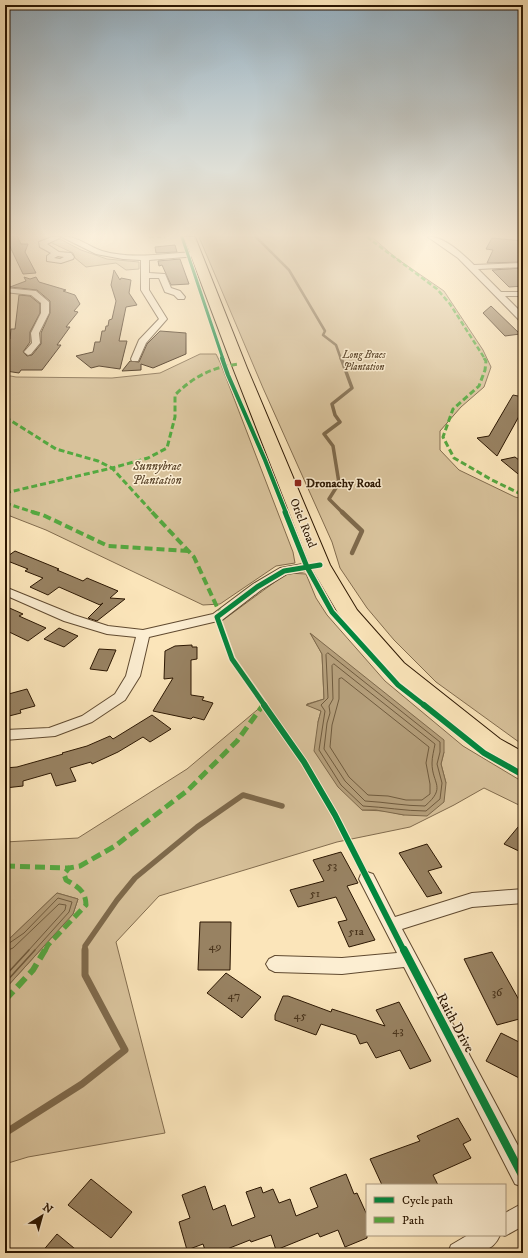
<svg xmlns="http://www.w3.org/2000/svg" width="528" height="1258" font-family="'IM FELL DW Pica',serif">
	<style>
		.green { fill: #d8c29b; stroke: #826c4e; fill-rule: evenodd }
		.water { fill: #b59f7b; stroke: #7e694b }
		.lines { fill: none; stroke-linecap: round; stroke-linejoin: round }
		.shore-far1 { stroke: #705b3e; stroke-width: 1 }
		.shore { stroke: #705b3e; stroke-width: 1.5 }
		.stream-far4 { stroke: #7e694b; stroke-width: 2.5 }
		.stream-far3 { stroke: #7e694b; stroke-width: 3.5 }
		.stream-far2 { stroke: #7e694b; stroke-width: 4.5 }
		.stream-far1 { stroke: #7e694b; stroke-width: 5.5 }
		.stream { stroke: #7e694b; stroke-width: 7 }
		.building { fill: #988262; stroke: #2c1702 }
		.street-casing { stroke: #604a30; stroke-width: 2 }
		.primary-casing { stroke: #2c1702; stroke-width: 2 }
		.street { fill: #fceed2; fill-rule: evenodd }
		.primary { fill: #fbe5ba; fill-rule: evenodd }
		.quiet-far4 { stroke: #54a940; stroke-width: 2.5; stroke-dasharray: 5 2.5; stroke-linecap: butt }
		.quiet-far3 { stroke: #54a940; stroke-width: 3; stroke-dasharray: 6 3; stroke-linecap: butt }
		.quiet-far2 { stroke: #54a940; stroke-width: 4; stroke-dasharray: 8 4; stroke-linecap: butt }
		.quiet-far1 { stroke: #54a940; stroke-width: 5; stroke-dasharray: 10 5; stroke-linecap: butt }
		.quiet { stroke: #54a940; stroke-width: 6; stroke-dasharray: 12 6; stroke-linecap: butt }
		.cycleway-far4-casing { stroke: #fceed2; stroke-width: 4.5 }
		.cycleway-far3-casing { stroke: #fceed2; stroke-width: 6 }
		.cycleway-far2-casing { stroke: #fceed2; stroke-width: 8 }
		.cycleway-far1-casing { stroke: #fceed2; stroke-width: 8 }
		.cycleway-casing { stroke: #fceed2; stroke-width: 10 }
		.cycleway-far4 { stroke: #00873e; stroke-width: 3 }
		.cycleway-far3 { stroke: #00873e; stroke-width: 4 }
		.cycleway-far2 { stroke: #00873e; stroke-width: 5 }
		.cycleway-far1 { stroke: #00873e; stroke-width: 6 }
		.cycleway { stroke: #00873e; stroke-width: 8 }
		.poi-dot { fill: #8f2418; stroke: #fceed2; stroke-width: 1.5 }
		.labels { text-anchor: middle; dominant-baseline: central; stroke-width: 3; stroke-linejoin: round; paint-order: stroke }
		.far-park-label { font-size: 10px; font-style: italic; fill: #604a30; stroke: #fceed2 }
		.park-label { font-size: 12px; font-style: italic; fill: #604a30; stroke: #fceed2 }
		.poi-label { font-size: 12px; font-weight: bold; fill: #2c1702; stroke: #fceed2; text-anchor: start }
		.street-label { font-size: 12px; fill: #2c1702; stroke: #fceed2 }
		.near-number-label { font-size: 12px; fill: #47321a }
		.near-street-label { font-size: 14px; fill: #2c1702; stroke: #fceed2 }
	</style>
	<rect width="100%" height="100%" fill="#fbe5ba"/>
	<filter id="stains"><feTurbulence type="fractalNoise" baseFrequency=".005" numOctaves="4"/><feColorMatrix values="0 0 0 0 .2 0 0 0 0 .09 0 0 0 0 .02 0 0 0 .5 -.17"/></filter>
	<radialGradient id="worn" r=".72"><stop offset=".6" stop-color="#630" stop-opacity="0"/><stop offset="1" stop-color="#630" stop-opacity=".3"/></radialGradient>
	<g class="green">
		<path d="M 199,237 L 372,237 L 396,258 L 444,291 L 483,350 L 491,367 L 484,387 L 461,407 L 440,431 L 440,450 L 459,470 L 515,497 L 523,499 L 523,745 L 436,682 L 394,640 L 367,608 L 340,568 L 332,542 L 263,388 Z"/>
		<path d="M 60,239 L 81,250 L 107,259 L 139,262 L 139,269 L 126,270 L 116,263 L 86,267 L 75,258 L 73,253 L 50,242 Z"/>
		<path d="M 200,354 L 216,354 L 220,362 L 293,552 L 295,563 L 276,566 L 220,604 L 203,605 L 46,530 L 5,514 L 5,375 L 16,377 L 112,378 L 160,373 Z"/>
		<path d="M 287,573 L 306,574 L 316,598 L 327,615 L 385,681 L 463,746 L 523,782 L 523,807 L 484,788 L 454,805 L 410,827 L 337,842 L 159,896 L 116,942 L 165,1133 L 28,1157 L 5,1164 L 5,989 L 73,914 L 78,899 L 57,893 L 5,943 L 5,842 L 78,838 L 187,769 L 263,705 L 232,659 L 219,623 ZM 311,634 L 444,752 L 441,764 L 446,783 L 404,815 L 386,811 L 362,810 L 318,722 L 321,711 L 307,704 L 324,699 L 322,654 Z"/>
	</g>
	<g class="water">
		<path d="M 310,633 L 444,740 L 444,752 L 441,764 L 446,783 L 444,802 L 427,816 L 404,815 L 376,810 L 362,810 L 338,787 L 314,751 L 318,722 L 321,711 L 306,705 L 324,699 L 322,654 Z"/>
		<path d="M 57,893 L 78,899 L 73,914 L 5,989 L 5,943 Z"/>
	</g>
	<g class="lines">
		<g class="shore-far1">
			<path d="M 328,653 L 440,742 L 440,752 L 437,764 L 442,783 L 440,799 L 426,811 C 405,811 384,807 363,806 L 341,785 L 319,750 L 325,711 L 321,705 L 328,698 L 326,655 Z"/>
			<path d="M 334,664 L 435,744 C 434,750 432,757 432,763 C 432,784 447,787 425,806 C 405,806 385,802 365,801 L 345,781 L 324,749 L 327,723 L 330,713 L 329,706 L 333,699 L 332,666 Z"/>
			<path d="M 342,678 L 429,747 L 426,763 L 430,784 L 430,794 L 422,800 L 406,800 L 388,796 L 368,795 L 349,777 L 330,747 L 332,725 L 339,699 L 339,679 Z"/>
			<path d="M 5,946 L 24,933 L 58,898 L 72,902 L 69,912 L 34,951"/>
			<path d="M 6,951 L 13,948 L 59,904 L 66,905 L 65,910 L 28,951"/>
		</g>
		<g class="shore">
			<path d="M 5,951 L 9,950"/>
			<path d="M 5,976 L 29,950"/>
			<path d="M 5,983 L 35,950"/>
		</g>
		<path class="stream-far4" d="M 256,237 L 289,270 L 325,331 L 323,335 L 336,345 L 341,359"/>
		<path class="stream-far3" d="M 341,358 L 352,388 L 332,404 L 335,415 L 340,422 L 324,434 L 333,446 L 339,483 L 329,499 L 343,513"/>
		<path class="stream-far2" d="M 342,512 L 362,531 L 352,553"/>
		<path class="stream-far1" d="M 85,951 L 85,946 L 117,900 L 135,878 L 197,827 L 243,795 L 282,806"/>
		<path class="stream" d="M 5,1133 L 82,1084 L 125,1050 L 85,975 L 85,950"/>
	</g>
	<g class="building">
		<path d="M 5,236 L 17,236 L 21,244 L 28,244 L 25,252 L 36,273 L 23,274 Z"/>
		<path d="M 492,238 L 523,241 L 523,262 L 487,263 L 493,250 L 486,249 Z"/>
		<path d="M 175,245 L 177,252 L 156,253 L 155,247 Z"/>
		<path d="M 180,259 L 189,284 L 171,285 L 162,265 L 159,266 L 158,261 Z"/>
		<path d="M 523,268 L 523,286 L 509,287 L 492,270 Z"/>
		<path d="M 114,270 L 120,280 L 121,278 L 131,280 L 129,293 L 137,305 L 126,307 L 119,341 L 127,341 L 120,369 L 99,366 L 91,368 L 76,356 L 93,352 L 95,342 L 100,342 L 102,331 L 105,331 L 106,326 L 108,326 L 109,320 L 112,319 L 116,301 L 111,285 Z"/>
		<path d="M 24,277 L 30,279 L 36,277 L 39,282 L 66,290 L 63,291 L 75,295 L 80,304 L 74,311 L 78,312 L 66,327 L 70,327 L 57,345 L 61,345 L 42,370 L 21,370 L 19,373 L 6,371 L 8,339 L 10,339 L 11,329 L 15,329 L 19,295 L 30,296 L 40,304 L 40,313 L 30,332 L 30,342 L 23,352 L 27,356 L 32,355 L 41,344 L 41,333 L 50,313 L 50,301 L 37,290 L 10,287 L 26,281 Z"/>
		<path d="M 491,306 L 520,334 L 505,336 L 483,313 Z"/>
		<path d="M 160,331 L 186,333 L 186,354 L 153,368 L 141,364 L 141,370 L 122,371 L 130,361 L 139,362 L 147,344 Z"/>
		<path d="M 513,395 L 523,397 L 523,409 L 497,456 L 477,438 L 489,436 Z"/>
		<path d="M 515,457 L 523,463 L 523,478 L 501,460 Z"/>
		<path d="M 15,551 L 59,569 L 57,570 L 83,581 L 87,578 L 118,591 L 110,598 L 125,599 L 97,621 L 88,618 L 103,603 L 100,605 L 59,587 L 48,595 L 30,587 L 43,578 L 25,571 L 28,569 L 5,560 L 5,558 Z"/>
		<path d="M 5,606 L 23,614 L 19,616 L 46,628 L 28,641 L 5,630 Z"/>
		<path d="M 59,628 L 78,636 L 64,647 L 44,639 Z"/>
		<path d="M 192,645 L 192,647 L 197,647 L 197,659 L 191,660 L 191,695 L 204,697 L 202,700 L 213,703 L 204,720 L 193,717 L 191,719 L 153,711 L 173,678 L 164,679 L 165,651 L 175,646 Z"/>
		<path d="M 99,649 L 116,650 L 107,671 L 90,669 Z"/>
		<path d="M 27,689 L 35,706 L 20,710 L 21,713 L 5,717 L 5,695 Z"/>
		<path d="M 152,715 L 171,729 L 150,742 L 143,737 L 118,752 L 92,764 L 91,762 L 70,768 L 76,781 L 56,786 L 51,773 L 23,781 L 23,786 L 5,788 L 5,768 L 17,767 L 63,754 L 62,753 L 87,746 L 110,736 L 113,739 Z"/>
		<path d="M 523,821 L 523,853 L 504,844 Z"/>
		<path d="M 427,844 L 442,867 L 428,871 L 442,893 L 427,897 L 399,853 Z"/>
		<path d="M 341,852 L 358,883 L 347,886 L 375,940 L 349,947 L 338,922 L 347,920 L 336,897 L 298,907 L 290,890 L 324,881 L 313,860 Z"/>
		<path d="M 200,922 L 231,922 L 230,970 L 198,970 Z"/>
		<path d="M 492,952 L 523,1007 L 523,1018 L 497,1025 L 464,959 Z"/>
		<path d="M 226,973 L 261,997 L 242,1018 L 207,993 Z"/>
		<path d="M 283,996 L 288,996 L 331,1012 L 332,1009 L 385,1026 L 376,1010 L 399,1002 L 431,1061 L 410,1069 L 400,1050 L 376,1058 L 367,1042 L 360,1044 L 356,1035 L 321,1024 L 316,1035 L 275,1020 L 275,1015 Z"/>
		<path d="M 501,1033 L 523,1044 L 523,1080 L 486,1061 Z"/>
		<path d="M 458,1118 L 471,1140 L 463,1144 L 471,1158 L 433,1175 L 438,1185 L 382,1185 L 370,1159 L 420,1141 L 417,1136 Z"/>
		<path d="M 346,1174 L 354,1194 L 357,1193 L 367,1215 L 367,1238 L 345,1247 L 338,1230 L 320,1237 L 318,1233 L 276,1250 L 271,1235 L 251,1242 L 250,1240 L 217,1253 L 206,1253 L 203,1244 L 187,1250 L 179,1222 L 190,1218 L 182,1195 L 205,1186 L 213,1210 L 225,1205 L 232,1226 L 255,1217 L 246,1192 L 261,1187 L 263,1193 L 273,1189 L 279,1203 L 290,1199 L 296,1216 L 318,1207 L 310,1188 Z"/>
		<path d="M 91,1179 L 132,1212 L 111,1238 L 68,1205 Z"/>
		<path d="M 57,1234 L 80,1253 L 41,1253 Z"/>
	</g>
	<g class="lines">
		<g class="street-casing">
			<g id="street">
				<path d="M 52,237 L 61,237 L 47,244 L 59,252 L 71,253 L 74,257 L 73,259 L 61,263 L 47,261 L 47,256 L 51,253 L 40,247 L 39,242 ZM 58,256 L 64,257 L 60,259 L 54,258 Z"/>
				<path d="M 62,237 C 76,235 89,247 102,251 C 133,260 166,253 197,252 L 201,254 L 197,256 L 149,260 L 149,273 L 165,274 L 171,288 L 180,291 L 185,297 L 184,299 L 178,299 L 174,295 L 165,292 L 159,278 L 149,278 L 149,290 L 167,319 L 146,343 L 138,361 L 132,361 L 131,359 L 139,340 L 159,319 L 141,290 L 141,260 L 123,259 L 96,254 Z"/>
				<path d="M 428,237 C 442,235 464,255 474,265 L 523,263 L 523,267 L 478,269 L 501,292 L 523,292 L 523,296 L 505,296 L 523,314 L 523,321 L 520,321 L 458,258 Z"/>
				<path d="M 5,288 L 36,291 L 49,302 L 49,313 L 39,333 L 40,343 L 31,354 L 28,355 L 24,352 L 32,343 L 31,333 L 41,313 L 41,303 L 31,295 L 5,292 Z"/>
				<path d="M 320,561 L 324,562 L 326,565 L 324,568 L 287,574 L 261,590 L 222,620 L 149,637 L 140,676 L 125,700 L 92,722 L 55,736 L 5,740 L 5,730 L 49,728 L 82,716 L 115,694 L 126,676 L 136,637 L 107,634 L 64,621 L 5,595 L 5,587 L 74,615 L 108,626 L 143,630 L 213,614 L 253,584 L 280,568 Z"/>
				<path d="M 367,872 L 373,874 L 395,917 L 472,893 L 523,889 L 523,903 L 472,907 L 402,929 L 523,1155 L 523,1187 L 515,1184 L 404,967 L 342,974 L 275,972 L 269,969 L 266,964 L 269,959 L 275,956 L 342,958 L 397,953 L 359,879 L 361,874 Z"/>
				<path d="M 523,1203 L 523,1226 L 505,1236 L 503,1235 L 505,1235 L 505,1213 Z"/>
				<path d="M 468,1235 L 500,1235 C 491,1257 468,1253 448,1253 L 451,1245 Z"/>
			</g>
		</g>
		<g class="primary-casing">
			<path id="primary" d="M 184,237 L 195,237 L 247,368 L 330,565 L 357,610 L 404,663 L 500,739 L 523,752 L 523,771 L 514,769 L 484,751 L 388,673 L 338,613 L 310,565 L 233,368 Z"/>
		</g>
		<use href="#street" class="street"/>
		<use href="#primary" class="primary"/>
		<g class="quiet-far4">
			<path d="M 149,237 L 165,237"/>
			<path d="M 367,237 L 437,289 L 450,304 L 485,359"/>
		</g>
		<g class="quiet-far3">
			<path d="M 484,358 L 486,361 L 485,370 L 479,386 L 453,409 L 443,437 L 454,458 L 492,480 L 523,495"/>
			<path d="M 5,417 L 56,449 L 98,461 L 112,468 L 148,458 L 167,448 L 175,417 L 175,395 C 194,376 213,367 239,364"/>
			<path d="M 5,493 L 112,468 L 153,513"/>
			<path d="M 5,503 L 36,513"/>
		</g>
		<g class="quiet-far2">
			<path d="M 32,512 L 43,515 L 108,546 L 189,551"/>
			<path d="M 152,512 L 194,557 L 217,607 L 222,613"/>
			<path d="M 262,706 L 263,705"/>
		</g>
		<g class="quiet-far1">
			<path d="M 5,866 L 69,868"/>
			<path d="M 45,951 L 48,945 L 86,905 C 86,891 77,886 66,880 L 64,874 L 69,868 L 80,866 L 115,846 L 188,790 L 237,741 L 263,705"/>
		</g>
		<path class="quiet" d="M 5,1000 L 33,970 L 45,950"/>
		<g class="cycleway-far4-casing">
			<path id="cycleway-far4" d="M 182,237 L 223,359"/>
		</g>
		<g class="cycleway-far3-casing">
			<path id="cycleway-far3" d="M 222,358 L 228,375 L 265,460 L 286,513"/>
		</g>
		<g class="cycleway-far2-casing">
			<g id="cycleway-far2">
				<path d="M 285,512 L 307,567 L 332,612 L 398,685 L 425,706"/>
				<path d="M 265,706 L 232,659 L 217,617 L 257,587 L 284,571 L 320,565"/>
			</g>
		</g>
		<g class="cycleway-far1-casing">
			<g id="cycleway-far1">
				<path d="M 264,705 L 304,762 L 335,815 L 404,951"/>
				<path d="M 424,705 L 484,753 L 523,775"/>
			</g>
		</g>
		<g class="cycleway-casing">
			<path id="cycleway" d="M 404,950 L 523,1177"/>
		</g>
		<use href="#cycleway-far4" class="cycleway-far4"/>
		<use href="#cycleway-far3" class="cycleway-far3"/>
		<use href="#cycleway-far2" class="cycleway-far2"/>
		<use href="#cycleway-far1" class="cycleway-far1"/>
		<use href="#cycleway" class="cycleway"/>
	</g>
	<linearGradient id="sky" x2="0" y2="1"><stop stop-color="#93acbc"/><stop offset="0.57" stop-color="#fdf3e0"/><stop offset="1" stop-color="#fdf3e0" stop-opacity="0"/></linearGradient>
	<rect width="528" height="413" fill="url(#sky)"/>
	<rect class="poi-dot" x="294" y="479" width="8" height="8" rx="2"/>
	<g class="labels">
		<g class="far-park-label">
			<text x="364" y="355">Long Braes<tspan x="364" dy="12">Plantation</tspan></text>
		</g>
		<g class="park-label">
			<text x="157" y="466">Sunnybrae<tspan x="157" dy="14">Plantation</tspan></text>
		</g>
		<g class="poi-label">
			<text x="306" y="483">Dronachy Road</text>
		</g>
		<g class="street-label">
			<text transform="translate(303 523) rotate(68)">Oriel Road</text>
		</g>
		<g class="near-number-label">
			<text x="332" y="865">53</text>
			<text x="315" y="893">51</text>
			<text x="356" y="931">51a</text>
			<text x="215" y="946">49</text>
			<text x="497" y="992">36</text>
			<text x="234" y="995">47</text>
			<text x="300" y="1015">45</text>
			<text x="398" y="1030">43</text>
		</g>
		<g class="near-street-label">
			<text transform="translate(455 1023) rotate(62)">Raith Drive</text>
		</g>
	</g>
	<rect width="528" height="1258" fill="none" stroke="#fbe5ba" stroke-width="20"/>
	<rect x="6" y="6" width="516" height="1246" fill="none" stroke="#2c1702" stroke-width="2"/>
	<rect x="10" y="10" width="508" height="1238" fill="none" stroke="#2c1702"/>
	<rect x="366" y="1184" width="140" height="52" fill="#fceed2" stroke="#a9987f"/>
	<rect x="374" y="1197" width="20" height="6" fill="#00873e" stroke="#a9987f"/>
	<text x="402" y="1204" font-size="12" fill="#2c1702">Cycle path</text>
	<rect x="374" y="1217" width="20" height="6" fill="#54a940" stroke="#a9987f"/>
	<text x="402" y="1224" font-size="12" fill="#2c1702">Path</text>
	<g transform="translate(42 1216) rotate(37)" stroke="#fceed2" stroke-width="3" paint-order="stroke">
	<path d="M0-3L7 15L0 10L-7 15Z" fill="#2c1702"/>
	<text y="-6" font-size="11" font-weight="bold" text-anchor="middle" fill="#2c1702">N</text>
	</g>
	<rect width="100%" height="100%" filter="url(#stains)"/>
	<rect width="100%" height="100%" fill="url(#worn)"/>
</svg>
